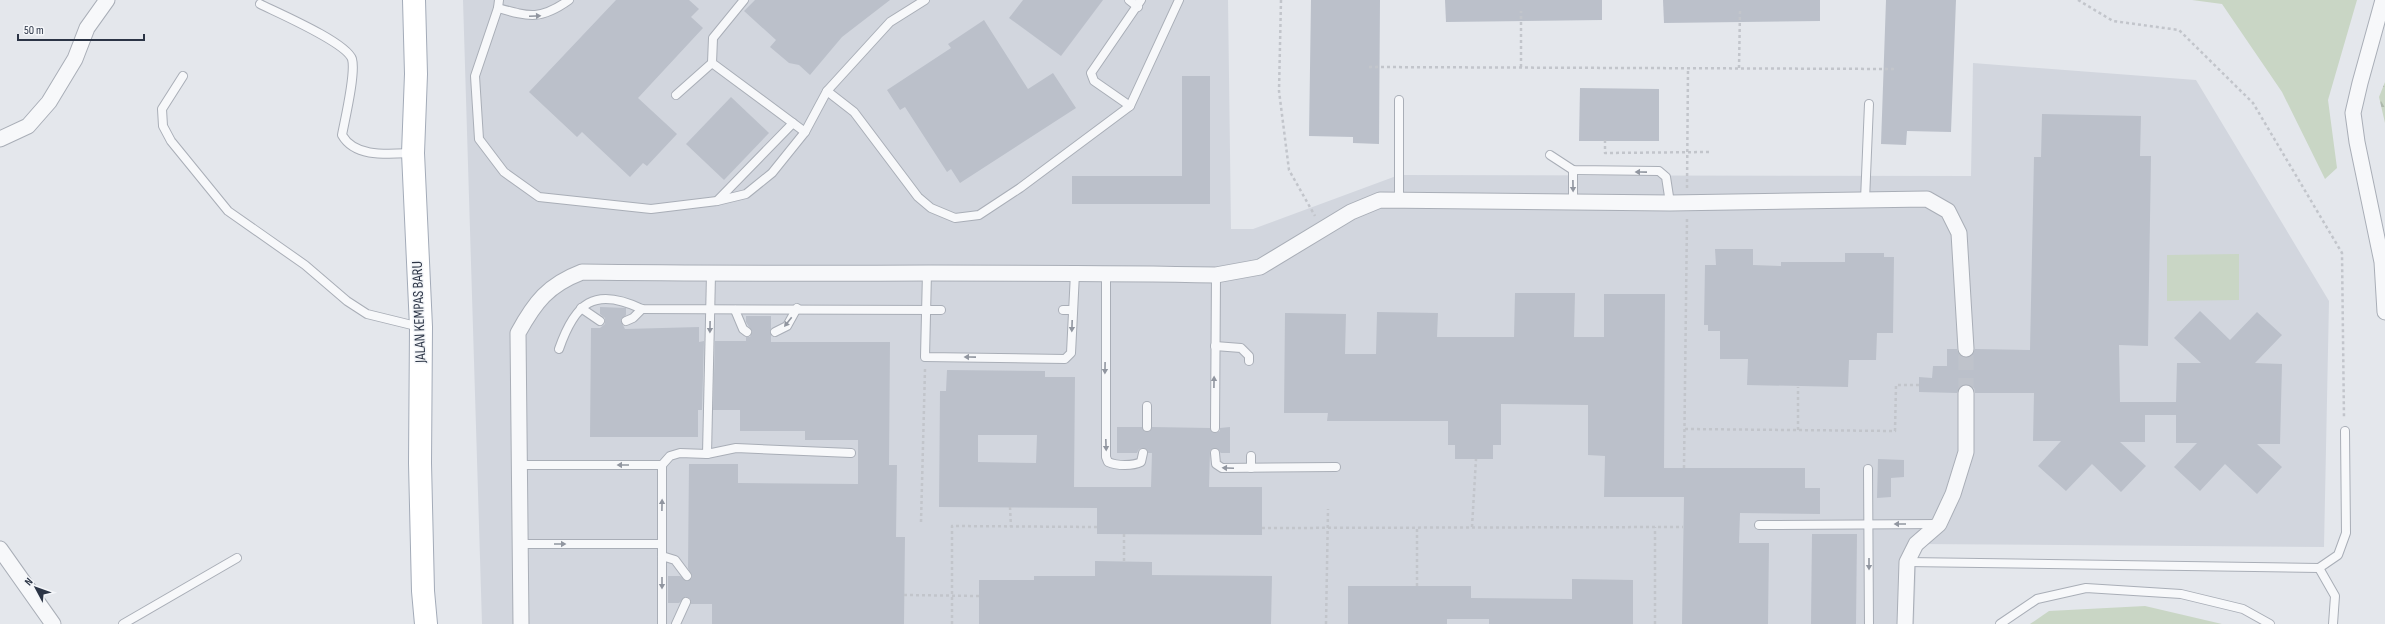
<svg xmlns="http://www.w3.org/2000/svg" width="2385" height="624" font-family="'Sofia Sans Condensed',sans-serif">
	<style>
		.built { fill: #d2d6de }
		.grass { fill: #c9d6c5 }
		.forest { fill: url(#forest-firs) }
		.building { fill: #bbc0ca; fill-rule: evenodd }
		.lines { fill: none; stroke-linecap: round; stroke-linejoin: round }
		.minor-tunnel { stroke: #bfc3cb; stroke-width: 15; stroke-dasharray: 15 8; stroke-linecap: butt }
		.service-casing { stroke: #a9aeb7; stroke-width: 10 }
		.minor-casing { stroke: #a9aeb7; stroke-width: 17 }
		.primary-casing { stroke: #a3abb8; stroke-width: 24 }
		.path { stroke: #c2c5cb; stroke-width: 2.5; stroke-dasharray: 3 3; stroke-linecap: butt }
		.service { stroke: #f7f8fa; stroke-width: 8 }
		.minor { stroke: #f7f8fa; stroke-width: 15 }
		.primary { stroke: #fff; stroke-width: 22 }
		.oneway { fill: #9196a0 }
		.labels { text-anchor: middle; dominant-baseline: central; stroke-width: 3; stroke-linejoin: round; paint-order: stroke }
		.street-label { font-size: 15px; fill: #2b3445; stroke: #f4f6f9 }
	</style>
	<defs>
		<pattern id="forest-firs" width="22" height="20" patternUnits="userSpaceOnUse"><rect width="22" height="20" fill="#c9d6c5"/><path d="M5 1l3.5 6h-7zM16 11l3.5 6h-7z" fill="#adb8ab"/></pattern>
	</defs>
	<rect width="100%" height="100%" fill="#e4e7ec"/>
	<path class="built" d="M 463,0 L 1228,0 L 1231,229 L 1253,229 L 1399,175 L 1971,176 L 1973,63 L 2196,80 L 2329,301 L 2324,547 L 1917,544 L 1914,624 L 482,624 Z"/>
	<g class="grass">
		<path d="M 2192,0 L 2357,0 L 2328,100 L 2337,168 L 2325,179 L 2282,92 L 2222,4 Z"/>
		<path d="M 2239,254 L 2239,300 L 2167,301 L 2167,255 Z"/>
		<path d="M 2145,606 L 2222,624 L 2030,624 L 2049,611 Z"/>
	</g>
	<path class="forest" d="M 2385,82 L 2385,123 L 2379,97 Z"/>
	<g class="building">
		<path d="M 616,0 L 689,0 L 699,9 L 691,17 L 703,28 L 638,98 L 677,134 L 647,166 L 643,163 L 630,177 L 582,132 L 577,137 L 529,92 Z"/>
		<path d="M 755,0 L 890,0 L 842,37 L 810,75 L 799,65 L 789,63 L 770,47 L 776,40 L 744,11 Z"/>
		<path d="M 1023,0 L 1103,0 L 1061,56 L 1009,18 Z"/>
		<path d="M 1311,0 L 1380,0 L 1379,144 L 1353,143 L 1353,137 L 1309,136 Z"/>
		<path d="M 1445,0 L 1602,0 L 1602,20 L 1446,22 Z"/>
		<path d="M 1663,0 L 1820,0 L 1820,21 L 1664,23 Z"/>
		<path d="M 1886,0 L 1956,0 L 1951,132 L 1907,131 L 1906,145 L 1881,144 Z"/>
		<path d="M 984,20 L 1028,89 L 1053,73 L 1076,108 L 960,183 L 951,169 L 947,172 L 905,107 L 900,110 L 887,90 L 951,48 L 948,44 Z"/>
		<path d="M 1182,76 L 1210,76 L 1210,204 L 1072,204 L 1072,176 L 1182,176 Z"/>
		<path d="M 1580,88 L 1659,89 L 1659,141 L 1579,141 Z"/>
		<path d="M 731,97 L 769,133 L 724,180 L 686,144 Z"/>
		<path d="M 2042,114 L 2141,116 L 2140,156 L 2151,156 L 2148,346 L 2119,345 L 2120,402 L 2176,402 L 2177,363 L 2201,363 L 2174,338 L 2200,311 L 2230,340 L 2257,312 L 2282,335 L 2255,363 L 2282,364 L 2280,444 L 2257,444 L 2282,467 L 2257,494 L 2225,464 L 2200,491 L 2174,467 L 2197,443 L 2176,443 L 2176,415 L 2145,415 L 2145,442 L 2120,442 L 2146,466 L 2121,492 L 2092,464 L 2066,491 L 2038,466 L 2061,441 L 2033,441 L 2034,393 L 1975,393 L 1974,388 L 1966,384 L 1961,385 L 1957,393 L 1919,392 L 1919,377 L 1932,378 L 1933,366 L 1947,366 L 1947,349 L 1957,349 L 1959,354 L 1966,358 L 1971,356 L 1975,349 L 2030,350 L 2034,157 L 2041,157 Z"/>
		<path d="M 1715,249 L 1753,249 L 1753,265 L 1781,266 L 1781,262 L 1845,262 L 1845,253 L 1884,253 L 1884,257 L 1894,257 L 1893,333 L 1877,333 L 1876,360 L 1849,360 L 1848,387 L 1747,385 L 1748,359 L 1720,359 L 1720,331 L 1708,331 L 1708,325 L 1704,325 L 1705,265 L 1716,265 Z"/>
		<path d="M 1515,293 L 1575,293 L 1574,337 L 1604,337 L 1604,294 L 1665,294 L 1664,468 L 1805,468 L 1805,488 L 1820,488 L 1820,514 L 1740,513 L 1739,543 L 1769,543 L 1768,624 L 1682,624 L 1684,497 L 1604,497 L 1605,456 L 1588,455 L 1588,405 L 1501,404 L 1501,445 L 1493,445 L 1493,459 L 1455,459 L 1455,445 L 1448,445 L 1448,421 L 1327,421 L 1328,413 L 1284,413 L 1285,313 L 1346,314 L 1345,354 L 1376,354 L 1377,312 L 1438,313 L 1437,337 L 1514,337 Z"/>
		<path d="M 600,307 L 626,308 L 626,315 L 621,321 L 625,329 L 699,327 L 699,342 L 704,341 L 702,410 L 698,410 L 698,437 L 590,437 L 591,328 L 600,328 L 605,324 L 605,318 L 600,314 Z"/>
		<path d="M 746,316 L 771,316 L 771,342 L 890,342 L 889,465 L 897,465 L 896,537 L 905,537 L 904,624 L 712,624 L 712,604 L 691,604 L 690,599 L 686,597 L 679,603 L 668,603 L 668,576 L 680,576 L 687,581 L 692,578 L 688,568 L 689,464 L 738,464 L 738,483 L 858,484 L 858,440 L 805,440 L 805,431 L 740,431 L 740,410 L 713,410 L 715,341 L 746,341 L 746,337 L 750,337 L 752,332 L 746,322 Z"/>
		<path d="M 947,370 L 1045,371 L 1045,377 L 1075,377 L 1074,487 L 1151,487 L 1152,453 L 1148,453 L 1144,448 L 1139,449 L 1137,453 L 1117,453 L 1117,427 L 1142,427 L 1147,432 L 1152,427 L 1210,428 L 1215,433 L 1220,431 L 1220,428 L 1230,427 L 1230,453 L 1221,453 L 1215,448 L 1210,451 L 1209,487 L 1262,487 L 1262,535 L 1097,534 L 1097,508 L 939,507 L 940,391 L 946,391 ZM 978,435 L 1037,435 L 1036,463 L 978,462 Z"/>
		<path d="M 1878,459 L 1904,460 L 1904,477 L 1891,478 L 1891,497 L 1877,498 Z"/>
		<path d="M 1812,534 L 1857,534 L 1856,624 L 1811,624 Z"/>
		<path d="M 1095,561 L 1152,562 L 1152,575 L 1272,576 L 1271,624 L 979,624 L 979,580 L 1034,580 L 1034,576 L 1095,576 Z"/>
		<path d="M 1572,579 L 1633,580 L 1633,624 L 1489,624 L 1489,619 L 1447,619 L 1447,624 L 1348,624 L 1348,586 L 1471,586 L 1471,598 L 1572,599 Z"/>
	</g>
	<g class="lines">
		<path class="minor-tunnel" d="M 1966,393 L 1966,349"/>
		<g class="service-casing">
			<g id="service">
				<path d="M 499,0 L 498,8 L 475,76 L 479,139 L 504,172 L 539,197 L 651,209 L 717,201 L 746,194 L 772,173 L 805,132 L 827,91 L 890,22 L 925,0"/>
				<path d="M 744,0 L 713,38 L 712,63 L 805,132"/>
				<path d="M 1129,0 L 1138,7"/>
				<path d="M 260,4 C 278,13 346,42 352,59 C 356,73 345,119 342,135 C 355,158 388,154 412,153"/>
				<path d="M 498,8 C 530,17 541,20 569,0"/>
				<path d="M 183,76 L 162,109 L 163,126 L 171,141 L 228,211 L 305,265 L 347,301 L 367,314 L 420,327"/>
				<path d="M 827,91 L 854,112 L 918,197 L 931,208 L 955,218 L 979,215 L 1020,188 L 1130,106 L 1179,0"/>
				<path d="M 676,95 L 712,63"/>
				<path d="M 1399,100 L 1399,199"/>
				<path d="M 1130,106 L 1094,81 L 1091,73 L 1141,0"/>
				<path d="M 1550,155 L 1573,170 L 1659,171 L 1666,177 L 1670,203"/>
				<path d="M 1573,170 L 1573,201"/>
				<path d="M 1865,200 L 1869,104"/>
				<path d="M 717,201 L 793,123"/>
				<path d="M 927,272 L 925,357 L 1065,359 L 1071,353 L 1075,273"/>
				<path d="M 1106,273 L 1106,457 L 1108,462 C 1117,466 1133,466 1141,462 L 1143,453"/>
				<path d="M 581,308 L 600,321"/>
				<path d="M 735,310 L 743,329 L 747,332"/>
				<path d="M 1063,310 L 1072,310"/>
				<path d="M 626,321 L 633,318 L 642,309"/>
				<path d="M 775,332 L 787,326 L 797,308"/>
				<path d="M 1215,346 L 1241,348 L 1249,356 L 1249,361"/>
				<path d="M 559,349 C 575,303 594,286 642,309 L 941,310"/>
				<path d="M 1147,406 L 1147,427"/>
				<path d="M 1215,428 L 1216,275"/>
				<path d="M 1215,453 L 1216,464 L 1222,468 L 1336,467"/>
				<path d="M 707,454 L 711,274"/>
				<path d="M 1251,456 L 1251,468"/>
				<path d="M 520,465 L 662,465"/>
				<path d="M 1868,469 L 1869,624"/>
				<path d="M 1759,525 L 1938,524"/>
				<path d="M 521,544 L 662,544"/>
				<path d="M 662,556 L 675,560 L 687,576"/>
				<path d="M 1907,562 L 2319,568 L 2338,555 L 2346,533 L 2345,431"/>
				<path d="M 2319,568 L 2335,596 L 2333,624"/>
				<path d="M 123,624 L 237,558"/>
				<path d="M 662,624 L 662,465 L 670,456 L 680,453 L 707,454 L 736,448 L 851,453"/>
				<path d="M 676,624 L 686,602"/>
				<path d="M 2000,624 L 2037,599 L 2086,588 L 2181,594 L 2243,609 L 2270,624"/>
			</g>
		</g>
		<g class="minor-casing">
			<g id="minor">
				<path d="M 2383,0 L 2360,83 L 2353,113 L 2357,142 L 2382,262 L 2385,312"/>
				<path d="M 0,139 L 28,126 L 49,102 L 75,59 L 87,28 L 107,0"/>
				<path d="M 0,549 L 53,624"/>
				<path d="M 521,624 L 518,333 C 535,302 548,285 582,272 C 793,275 1005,271 1216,275 L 1260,267 L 1351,212 L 1380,200 L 1670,203 L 1927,199 L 1948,211 L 1959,233 L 1966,349"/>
				<path d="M 1905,624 L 1907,562 L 1916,544 L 1939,524 L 1953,494 L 1966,452 L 1966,393"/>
			</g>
		</g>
		<g class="primary-casing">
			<path id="primary" d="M 414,0 L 416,74 L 413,153 L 421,327 L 420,463 L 423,591 L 426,624"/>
		</g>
		<g class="path">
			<path d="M 1281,0 L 1279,91 L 1289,170 L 1315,216"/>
			<path d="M 2078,0 L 2113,21 L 2179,30 L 2253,103 L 2342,253 L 2344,419"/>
			<path d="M 1369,67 L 1894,69"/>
			<path d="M 1521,67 L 1521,11"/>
			<path d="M 1739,68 L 1740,11"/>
			<path d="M 1605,140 L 1605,153 L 1709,152"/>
			<path d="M 1687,188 L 1688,68"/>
			<path d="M 1685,429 L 1895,431 L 1896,385 L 1919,385"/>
			<path d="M 1798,430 L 1798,387"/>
			<path d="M 1684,468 L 1687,219"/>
			<path d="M 1010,507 L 1011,527"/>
			<path d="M 921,522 L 925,369"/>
			<path d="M 1472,527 L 1476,459"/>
			<path d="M 1262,528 L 1683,527"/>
			<path d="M 1124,561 L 1124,534"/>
			<path d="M 1417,586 L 1417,527"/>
			<path d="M 904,595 L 979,596"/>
			<path d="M 952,624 L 952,526 L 1097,527"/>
			<path d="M 1326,624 L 1328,509"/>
			<path d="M 1655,624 L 1655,527"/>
		</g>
		<use href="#service" class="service"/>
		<use href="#minor" class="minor"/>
		<use href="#primary" class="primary"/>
	</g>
	<defs><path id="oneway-solid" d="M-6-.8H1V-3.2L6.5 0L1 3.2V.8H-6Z"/></defs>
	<g class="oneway">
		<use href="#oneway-solid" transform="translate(535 16) rotate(-2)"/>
		<use href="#oneway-solid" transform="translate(1641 172) rotate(-179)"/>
		<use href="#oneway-solid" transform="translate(1573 186) rotate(89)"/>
		<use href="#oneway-solid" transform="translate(788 322) rotate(128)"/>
		<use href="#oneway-solid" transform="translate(1072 326) rotate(92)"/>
		<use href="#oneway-solid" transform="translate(710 327) rotate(91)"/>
		<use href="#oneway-solid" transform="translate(970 357) rotate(-179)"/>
		<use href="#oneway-solid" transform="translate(1105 368) rotate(91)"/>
		<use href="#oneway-solid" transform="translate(1214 382) rotate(-89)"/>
		<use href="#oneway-solid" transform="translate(1106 445) rotate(88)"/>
		<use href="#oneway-solid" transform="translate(623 465) rotate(-180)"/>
		<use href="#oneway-solid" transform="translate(1228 468) rotate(-178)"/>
		<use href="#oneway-solid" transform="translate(662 505) rotate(-89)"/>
		<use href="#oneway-solid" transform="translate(1900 524) rotate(180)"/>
		<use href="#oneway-solid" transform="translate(560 544)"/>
		<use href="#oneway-solid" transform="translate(1869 564) rotate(90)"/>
		<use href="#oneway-solid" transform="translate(662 583) rotate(90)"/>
	</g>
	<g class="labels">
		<g class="street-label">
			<text transform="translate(419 312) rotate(-92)">JALAN KEMPAS BARU</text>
		</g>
	</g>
	<g transform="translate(36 588) rotate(311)" stroke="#f4f6f9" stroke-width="3" paint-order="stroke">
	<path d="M0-3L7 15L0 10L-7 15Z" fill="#2b3445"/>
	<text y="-6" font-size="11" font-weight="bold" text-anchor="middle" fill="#2b3445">N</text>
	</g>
	<path d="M18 34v6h126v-6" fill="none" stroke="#2b3445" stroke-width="2"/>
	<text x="24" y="34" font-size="12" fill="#2b3445" stroke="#f4f6f9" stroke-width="3" paint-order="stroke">50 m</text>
</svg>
